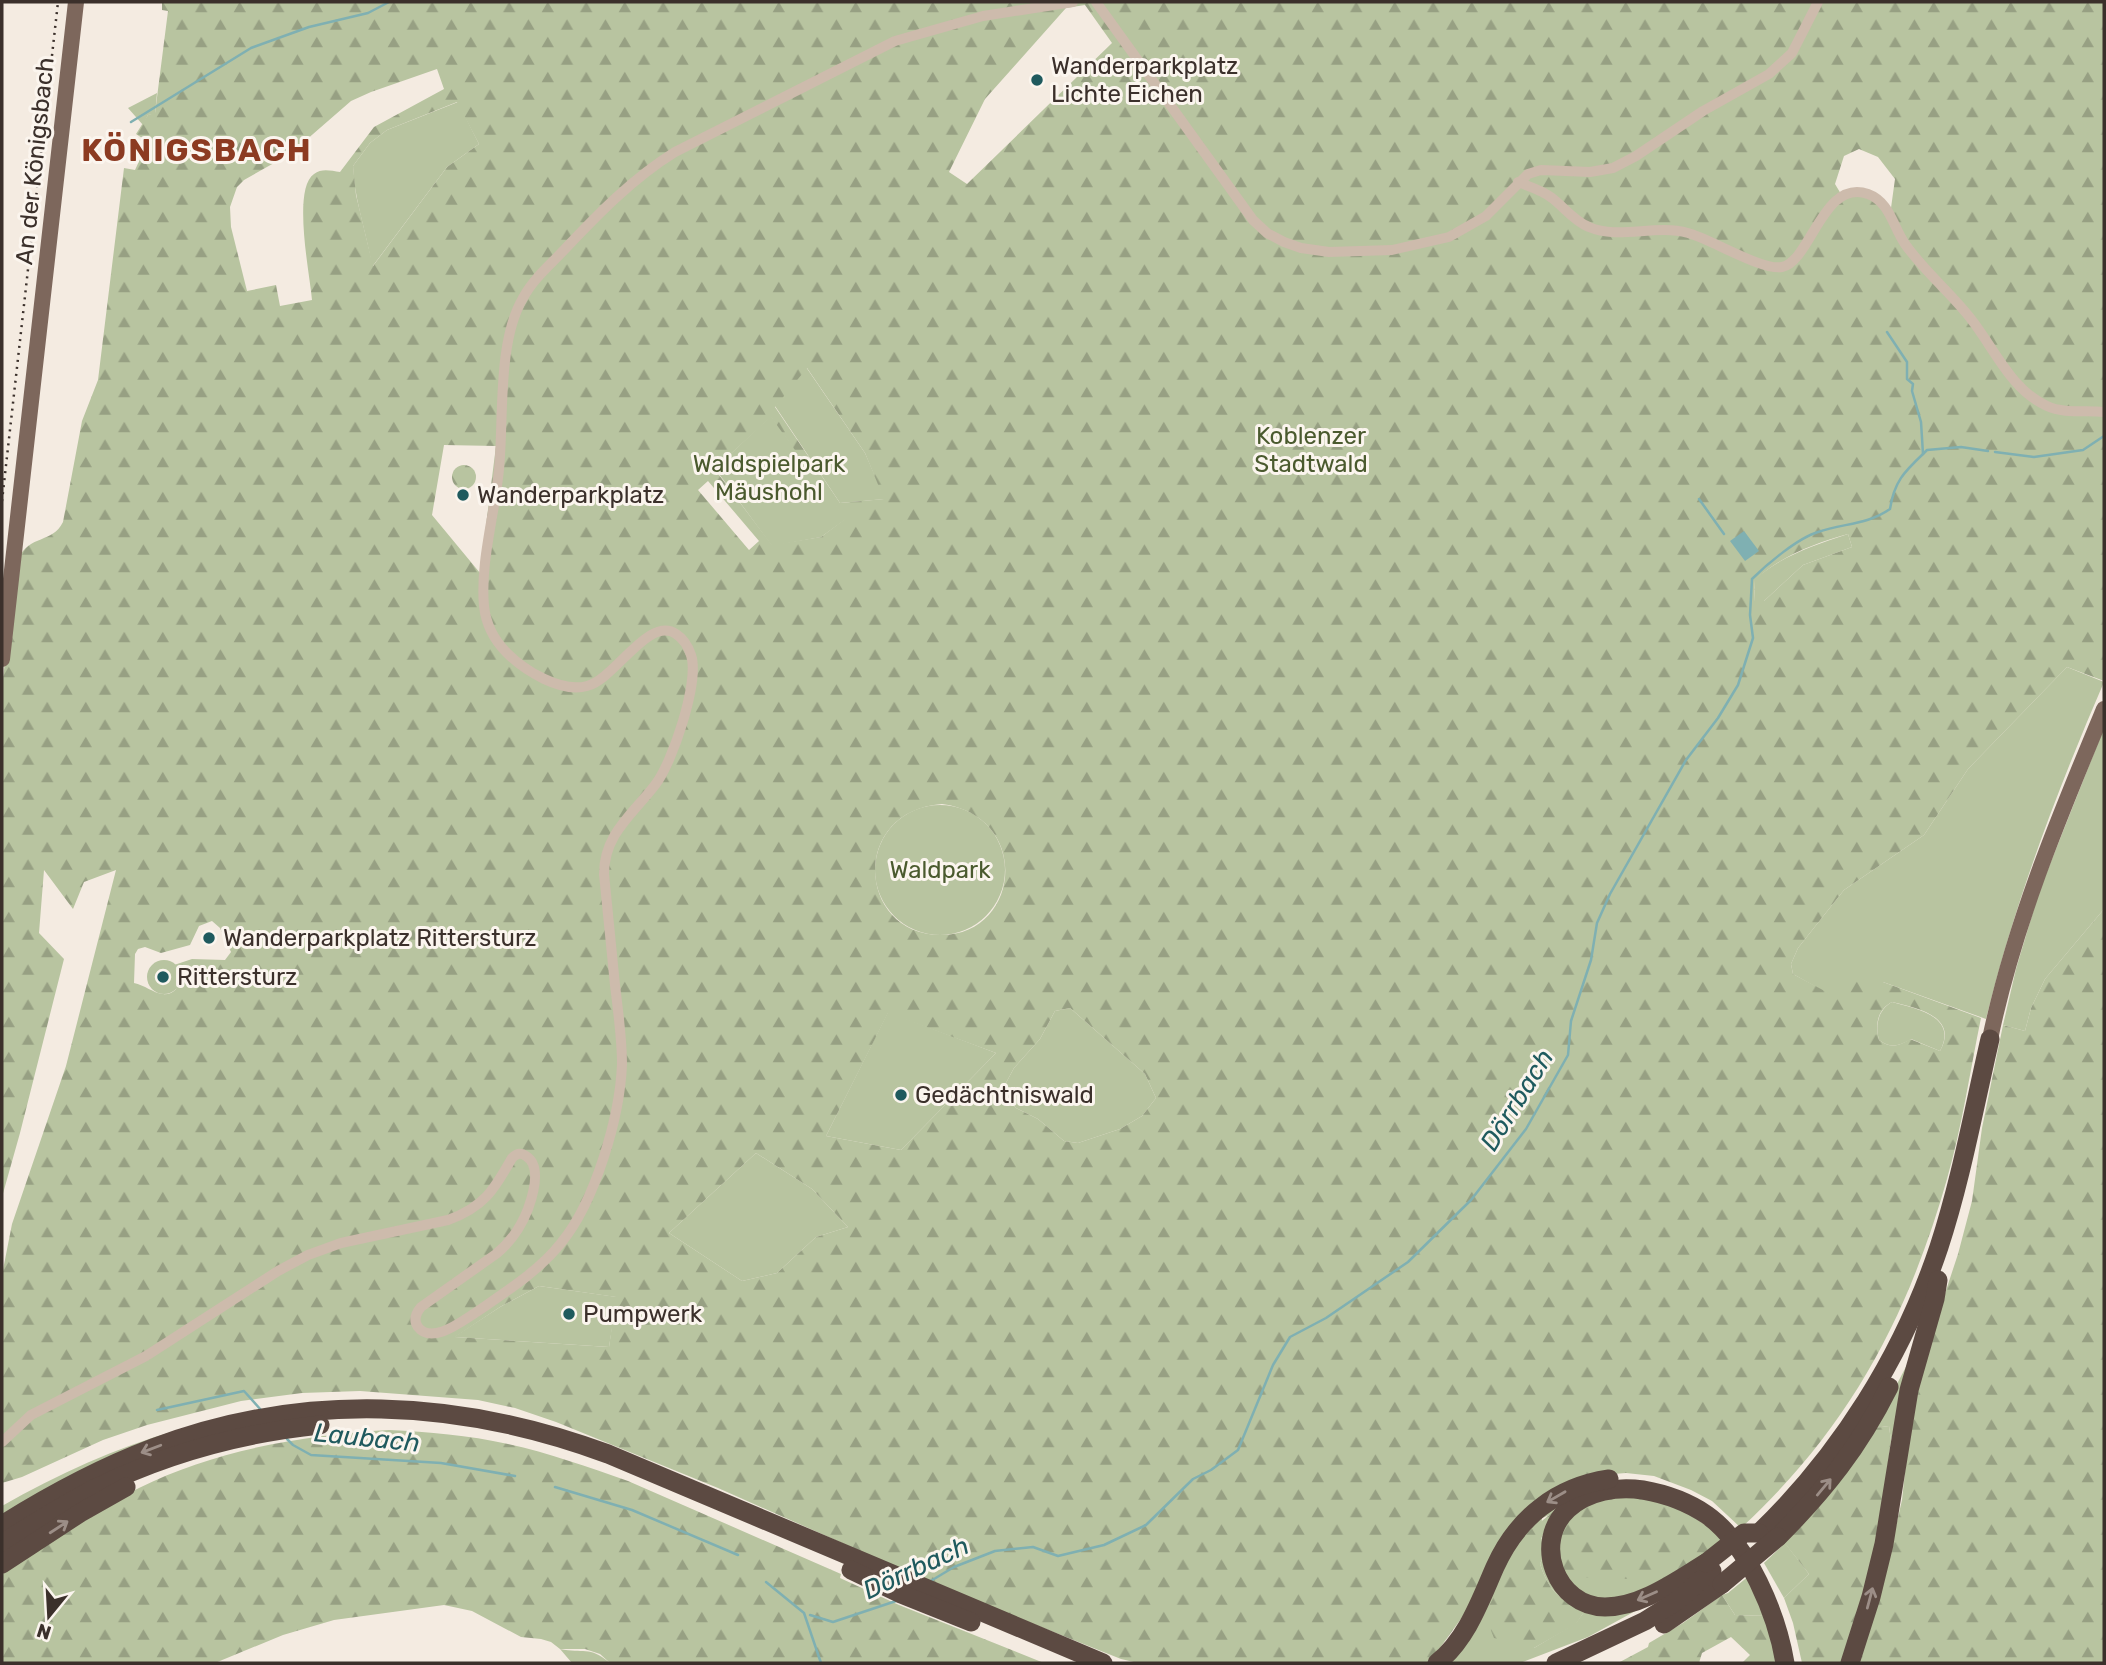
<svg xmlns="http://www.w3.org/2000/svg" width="2106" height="1665" font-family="Rubik,sans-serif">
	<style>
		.green { fill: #b8c4a0 }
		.forest { fill: url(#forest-firs); fill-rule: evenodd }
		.water { fill: #7fb0b2 }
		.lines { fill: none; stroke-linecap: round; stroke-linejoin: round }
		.stream { stroke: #7fb0b2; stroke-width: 2.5 }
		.street { stroke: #cdbbac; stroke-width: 10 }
		.primary { stroke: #7d675c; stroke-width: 16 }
		.highway { stroke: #5c4a42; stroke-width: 19 }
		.rail { stroke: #3b302b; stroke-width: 2.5; stroke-dasharray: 2 5; stroke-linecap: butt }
		.highway-bridge { stroke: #5c4a42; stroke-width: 19 }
		.oneway { stroke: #9c8e87 }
		.poi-dot { fill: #1f5a5e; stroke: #fbf5ee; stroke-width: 2.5 }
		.labels { text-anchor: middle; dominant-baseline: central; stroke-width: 6; stroke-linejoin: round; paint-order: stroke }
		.poi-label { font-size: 24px; fill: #3b302b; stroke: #fbf5ee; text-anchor: start }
		.street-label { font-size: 24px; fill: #3b302b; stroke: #fbf5ee }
		.park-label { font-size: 24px; fill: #4a5a2e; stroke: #fbf5ee }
		.water-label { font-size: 26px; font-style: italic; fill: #1f5a5e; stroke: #fbf5ee }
		.district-label { font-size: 32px; font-weight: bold; letter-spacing: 2px; fill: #8c3b22; stroke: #fbf5ee }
	</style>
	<defs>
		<pattern id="forest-firs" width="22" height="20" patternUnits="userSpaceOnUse" patternTransform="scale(1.75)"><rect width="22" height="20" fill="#b8c4a0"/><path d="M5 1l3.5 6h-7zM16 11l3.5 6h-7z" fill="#97a083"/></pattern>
	</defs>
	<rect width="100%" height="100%" fill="#f4ebe1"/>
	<g class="green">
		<path d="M 157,93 L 155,114 L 148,115 L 143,125 L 128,108 Z"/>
		<path d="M 458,102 L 479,144 L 447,167 L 372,267 C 367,233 354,200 353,166 L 370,143 L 387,130 Z"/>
		<path d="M 806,367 L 865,453 L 885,499 L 840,503 L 775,406 Z"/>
		<path d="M 771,416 L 846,519 L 821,537 L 772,546 L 719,474 L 725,459 Z"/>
		<path d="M 1848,534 L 1852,547 L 1803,565 L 1764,601 L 1754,602 L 1755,579 C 1781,556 1815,545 1848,534 Z"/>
		<path d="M 2067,667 L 2104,682 C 2056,793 2015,902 1986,1019 L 1883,982 L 1834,997 L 1793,974 L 1791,964 L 1798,948 L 1844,890 L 1924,835 L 1968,769 Z"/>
		<path d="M 2104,728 L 2104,909 L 2045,979 L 2031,1008 L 2025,1031 L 2003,1025 L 2016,969 L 2039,892 Z"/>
		<circle cx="940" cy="870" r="65"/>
		<circle cx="164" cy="977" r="17"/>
		<path d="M 1892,1002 C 1918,1009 1958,1017 1940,1051 L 1911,1039 C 1899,1046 1891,1049 1879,1040 C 1875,1025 1878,1010 1892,1002 Z"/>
		<path d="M 1070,1008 L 1145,1074 L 1156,1098 L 1142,1116 L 1120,1129 L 1078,1143 L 1064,1141 L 1038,1119 L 1016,1108 L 1001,1092 L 1014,1068 L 1040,1039 L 1055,1011 Z"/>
		<path d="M 888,1012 L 996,1053 L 901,1150 L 826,1136 Z"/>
		<path d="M 756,1153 L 812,1189 L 848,1227 L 816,1237 L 777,1273 L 742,1281 L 669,1233 Z"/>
		<path d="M 539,1286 L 617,1297 L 609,1347 L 454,1337 L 500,1307 Z"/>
		<path d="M 1910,1359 L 1891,1441 L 1889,1426 L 1874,1428 Z"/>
		<path d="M 178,1430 L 161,1436 L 2,1514 L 2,1506 C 58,1474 115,1448 178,1430 Z"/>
		<path d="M 1567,1493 L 1546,1546 L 1541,1540 L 1552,1514 L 1542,1518 L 1534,1648 L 1576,1623 L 1584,1612 C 1559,1599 1549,1591 1540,1564 L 1546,1551 L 1565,1594 L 1650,1603 L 1588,1637 L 1520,1663 L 1442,1663 L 1507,1550 Z"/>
		<path d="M 1555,1541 L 1666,1580 L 1616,1603 L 1571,1591 Z"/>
		<path d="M 1785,1543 L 1809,1574 L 1784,1598 L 1764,1563 Z"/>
		<path d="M 1750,1575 L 1769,1616 L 1735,1615 L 1722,1595 L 1728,1593 Z"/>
		<path d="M 560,1649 C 583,1654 589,1645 610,1663 L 572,1663 Z"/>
	</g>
	<g class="forest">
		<path d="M 162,2 L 2104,2 L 2104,681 L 2067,667 L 1968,769 L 1924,835 L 1844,890 L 1798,948 L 1791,964 L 1793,974 L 1834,996 L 1845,992 L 1851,981 L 1883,982 L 1981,1018 C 1970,1071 1962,1127 1947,1179 C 1907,1319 1849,1428 1741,1528 L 1712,1501 L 1691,1490 L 1654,1476 L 1626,1473 L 1601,1475 L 1551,1494 L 1429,1663 L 1138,1663 L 1121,1659 L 946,1589 L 718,1488 L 556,1422 L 515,1408 L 478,1400 L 360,1391 L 302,1393 L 241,1401 L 147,1425 L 103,1440 L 22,1477 L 2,1483 L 2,1275 L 12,1224 L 66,1066 L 116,870 L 84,882 L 73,909 L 44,870 L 39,933 L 64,959 L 20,1133 L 2,1197 L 2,686 L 18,559 C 30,534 52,544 63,522 L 82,421 L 98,380 L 124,168 L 135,170 L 148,142 L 136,134 L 148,115 L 155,113 L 168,11 L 162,10 ZM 1085,5 L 1112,43 L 967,184 L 949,172 L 985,99 L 1066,8 ZM 437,69 L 444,89 L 374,127 L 340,172 C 331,171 322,168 314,174 C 292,189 310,275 312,300 L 280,306 L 276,285 L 247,291 L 231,227 L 230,207 L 237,187 L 244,180 L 274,163 L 305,141 L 351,101 L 371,92 ZM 457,102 L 479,144 L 447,167 L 373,266 L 356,195 L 353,166 L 370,143 L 387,130 ZM 1859,149 L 1878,157 L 1895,179 L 1891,208 L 1868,190 L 1841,194 L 1835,184 L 1844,156 ZM 807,368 L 865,453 L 884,499 L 840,503 L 775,407 ZM 771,417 L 845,519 L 821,537 L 772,545 L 719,475 L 725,459 ZM 444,445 L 496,446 L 480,573 L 432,515 ZM 708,481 L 759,541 L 749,550 L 698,490 ZM 1848,534 L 1852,547 L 1803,565 L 1764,601 L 1754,601 L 1755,580 C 1780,556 1816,543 1848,534 ZM 942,804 C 1032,816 1021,935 941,935 C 857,935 849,811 942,804 ZM 212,921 L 220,928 L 231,952 L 225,960 L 192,959 L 174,965 C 183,976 180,996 162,994 C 154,993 144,985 134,983 L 135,954 L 138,949 L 145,947 L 161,953 L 190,945 L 199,926 ZM 1892,1002 C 1918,1008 1959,1017 1940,1051 L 1910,1039 C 1899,1046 1891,1049 1879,1040 C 1875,1025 1877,1010 1892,1002 ZM 1070,1008 L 1145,1074 L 1156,1098 L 1142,1116 L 1120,1129 L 1078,1143 L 1064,1141 L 1038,1119 L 1016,1108 L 1001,1092 L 1014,1068 L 1040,1039 L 1055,1011 ZM 888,1013 L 996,1053 L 901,1150 L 826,1136 ZM 756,1153 L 812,1189 L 848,1227 L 816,1237 L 777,1273 L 742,1281 L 669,1233 ZM 539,1286 L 616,1297 L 609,1347 L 455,1337 L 500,1307 Z"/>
		<circle cx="464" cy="477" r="12"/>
		<path d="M 2104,909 L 2104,1663 L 1858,1663 L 1880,1595 L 1902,1500 L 1911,1416 L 1932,1333 L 1958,1254 L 1972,1201 L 1982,1128 L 2003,1025 L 2025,1031 L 2031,1008 L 2045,979 Z"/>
		<path d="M 1889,1426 L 1891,1441 L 1875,1561 L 1842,1663 L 1802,1663 L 1793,1623 L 1784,1598 L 1809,1574 L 1783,1541 L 1874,1428 Z"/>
		<path d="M 389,1430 C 429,1432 468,1435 508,1444 C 549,1453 588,1467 628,1481 L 841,1574 L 840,1578 L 899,1605 L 1044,1663 L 610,1663 L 600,1654 L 585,1649 L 560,1649 L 551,1642 L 541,1639 L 521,1637 L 472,1611 L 444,1605 L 334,1620 L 283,1635 L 215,1663 L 2,1663 L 2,1573 C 47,1544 91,1511 139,1488 C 215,1450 304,1435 389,1430 Z"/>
		<path d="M 1599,1496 L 1666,1499 L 1727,1539 L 1667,1580 L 1569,1577 L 1559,1566 L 1559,1535 L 1571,1517 Z"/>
		<path d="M 1553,1512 L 1541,1539 L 1546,1551 L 1540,1564 C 1549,1591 1559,1599 1584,1612 L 1576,1624 L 1534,1648 L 1494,1638 L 1490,1628 L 1488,1608 L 1528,1532 Z"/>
		<path d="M 1722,1595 L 1735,1615 L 1769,1616 L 1781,1663 L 1742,1663 L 1750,1655 L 1731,1637 L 1702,1653 L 1699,1663 L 1618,1663 L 1648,1647 L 1649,1643 L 1683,1623 Z"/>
	</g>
	<path class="water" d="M 1744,531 L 1759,551 L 1745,561 L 1730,541 Z"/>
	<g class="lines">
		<g class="stream">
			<path d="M 131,122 L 251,48 L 309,27 L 368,13 L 389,2"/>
			<path d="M 1995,452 L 2034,457 L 2083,450 L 2104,436"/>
			<path d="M 1923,454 L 1927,450 L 1961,447 L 1988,451"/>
			<path d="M 1699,499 L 1724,534"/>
			<path d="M 157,1410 L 244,1391 L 261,1410"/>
			<path d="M 287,1439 L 293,1445 L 311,1455 L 441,1463 L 515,1476"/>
			<path d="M 555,1487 L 632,1510 L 738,1555"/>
			<path d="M 766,1582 L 804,1613 L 821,1663"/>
			<path d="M 929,1582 L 954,1567 L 995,1551 L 1033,1547 L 1058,1556 L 1104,1545 L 1146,1525 L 1193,1479 L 1211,1470 L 1238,1450 L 1273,1365 L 1290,1337 L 1326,1318 L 1408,1262 L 1471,1200 L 1526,1129 L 1568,1055 L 1571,1021 L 1591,960 L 1597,923 L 1610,894 L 1686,760 L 1718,718 L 1738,685 L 1753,638 L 1750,615 L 1752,579 C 1767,564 1798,538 1818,532 C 1844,523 1867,525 1890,509 C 1894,482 1904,472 1923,454 L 1921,422 L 1912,391 L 1913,384 L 1907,379 L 1907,362 L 1887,332"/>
			<path d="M 810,1615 L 833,1622 L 896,1601"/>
		</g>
		<g class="street">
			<path d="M 1096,2 L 1253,220 L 1267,233 L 1284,242 L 1301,248 L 1329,252 L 1392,250 L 1449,237 L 1486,216 L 1528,174 L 1541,170 L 1590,172 L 1613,168 L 1636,156 L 1703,111 L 1769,74 L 1792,53 L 1818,2"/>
			<path d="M 1518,182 C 1530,187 1542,190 1552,198 C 1564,207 1574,221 1589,227 C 1619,240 1654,224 1688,233 C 1711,239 1762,271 1782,267 C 1811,261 1823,178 1868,194 C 1890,202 1893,227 1905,244 C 1924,271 1951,293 1971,319 C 1994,348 2011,390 2047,406 C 2064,414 2086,410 2104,412"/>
			<path d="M 2,1442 L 31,1415 L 146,1356 L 278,1271 L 308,1255 L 341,1243 L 448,1220 C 484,1207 494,1190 512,1158 C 516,1154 520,1152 526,1156 C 542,1166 533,1195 528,1209 C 521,1227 511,1242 496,1254 L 421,1307 C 416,1313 413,1320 418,1327 C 432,1345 462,1321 475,1313 C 504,1293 539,1271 561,1243 C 595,1202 620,1117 622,1064 C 622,1038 618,1011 615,985 C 611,948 608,911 604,874 C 604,834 633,814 655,785 C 672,764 700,681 691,655 C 688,646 684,639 676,634 C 649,615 615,679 587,686 C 561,693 525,671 507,653 C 494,640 486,625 484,606 C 480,561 495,514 499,469 C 504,419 497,342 523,298 C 533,279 550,265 564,250 C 598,214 633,178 675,152 L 895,41 L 983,16 L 1073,2"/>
		</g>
		<g class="primary">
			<path d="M 2,659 L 76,2"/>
			<path d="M 1990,1039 C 2014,924 2059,817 2104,709"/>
		</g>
		<g class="highway">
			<path d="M 2,1525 C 50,1495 100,1468 153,1448 C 303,1391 460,1399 608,1454 L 1103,1663"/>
			<path d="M 1759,1533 C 1841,1454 1903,1355 1939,1247 C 1961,1180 1974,1108 1990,1039"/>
			<path d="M 1778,1537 C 1825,1490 1859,1447 1889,1387"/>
			<path d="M 2,1543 C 32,1525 63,1505 94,1489 C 165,1454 242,1433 320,1425"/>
			<path d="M 1706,1563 C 1676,1581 1641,1607 1605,1607 C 1556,1607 1532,1542 1568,1509 C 1588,1491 1617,1486 1643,1490 C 1666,1494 1688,1502 1707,1515 C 1748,1544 1777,1615 1785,1663"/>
			<path d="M 2,1564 L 80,1513 L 126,1487"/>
			<path d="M 851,1570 L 901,1594 L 971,1622"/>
			<path d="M 1664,1624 L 1722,1584"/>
			<path d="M 1437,1663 C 1467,1639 1480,1601 1495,1567 C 1517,1518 1556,1487 1609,1479"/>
			<path d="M 1556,1663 L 1645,1621 L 1675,1602 L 1712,1571"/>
			<path d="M 1850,1663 L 1871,1597 L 1884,1544 L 1909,1390 L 1935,1299 L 1938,1280"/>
		</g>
		<path class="rail" d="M 2,501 L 58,2"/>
		<g class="highway-bridge">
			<path d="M 1706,1563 L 1744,1533 L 1759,1533"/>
			<path d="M 1722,1584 L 1778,1537"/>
		</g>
	</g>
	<defs><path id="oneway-shaft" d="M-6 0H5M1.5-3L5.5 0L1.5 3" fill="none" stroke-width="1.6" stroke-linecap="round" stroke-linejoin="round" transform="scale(1.75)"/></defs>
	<g class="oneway">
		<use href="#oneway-shaft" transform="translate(151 1449) rotate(159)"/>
		<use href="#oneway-shaft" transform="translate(1824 1487) rotate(-50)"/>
		<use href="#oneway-shaft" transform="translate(1556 1497) rotate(150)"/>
		<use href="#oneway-shaft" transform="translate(59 1527) rotate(-33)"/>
		<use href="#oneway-shaft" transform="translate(1647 1596) rotate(156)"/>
		<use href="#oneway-shaft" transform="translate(1870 1598) rotate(-75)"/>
	</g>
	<g class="poi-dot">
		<circle cx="1037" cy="80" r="7"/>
		<circle cx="463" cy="495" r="7"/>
		<circle cx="209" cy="938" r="7"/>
		<circle cx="163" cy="977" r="7"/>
		<circle cx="901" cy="1095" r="7"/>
		<circle cx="569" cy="1314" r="7"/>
	</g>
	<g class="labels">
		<g class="poi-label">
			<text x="1051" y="66">Wanderparkplatz<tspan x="1051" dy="28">Lichte Eichen</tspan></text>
			<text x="477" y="495">Wanderparkplatz</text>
			<text x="223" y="938">Wanderparkplatz Rittersturz</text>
			<text x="177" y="977">Rittersturz</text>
			<text x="915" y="1095">Gedächtniswald</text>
			<text x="583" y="1314">Pumpwerk</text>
		</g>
		<g class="street-label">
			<text transform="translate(35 161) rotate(-84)">An der Königsbach</text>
		</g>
		<g class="park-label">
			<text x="1311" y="436">Koblenzer<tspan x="1311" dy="28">Stadtwald</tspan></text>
			<text x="769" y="464">Waldspielpark<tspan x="769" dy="28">Mäushohl</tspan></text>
			<text x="940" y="870">Waldpark</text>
		</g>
		<g class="water-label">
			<text transform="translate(1517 1100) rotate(-58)">Dörrbach</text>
			<text transform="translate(367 1438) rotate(6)">Laubach</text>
			<text transform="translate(916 1568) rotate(-25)">Dörrbach</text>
		</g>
		<g class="district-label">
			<text x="197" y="150">KÖNIGSBACH</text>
		</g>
	</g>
	<rect width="2106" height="1665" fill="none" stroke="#3b302b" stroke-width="7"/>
	<g transform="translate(49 1616) rotate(198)" stroke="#fbf5ee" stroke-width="5" paint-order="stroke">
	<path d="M0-5L12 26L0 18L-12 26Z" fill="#3b302b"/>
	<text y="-10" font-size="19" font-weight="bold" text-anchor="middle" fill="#3b302b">N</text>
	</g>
</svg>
